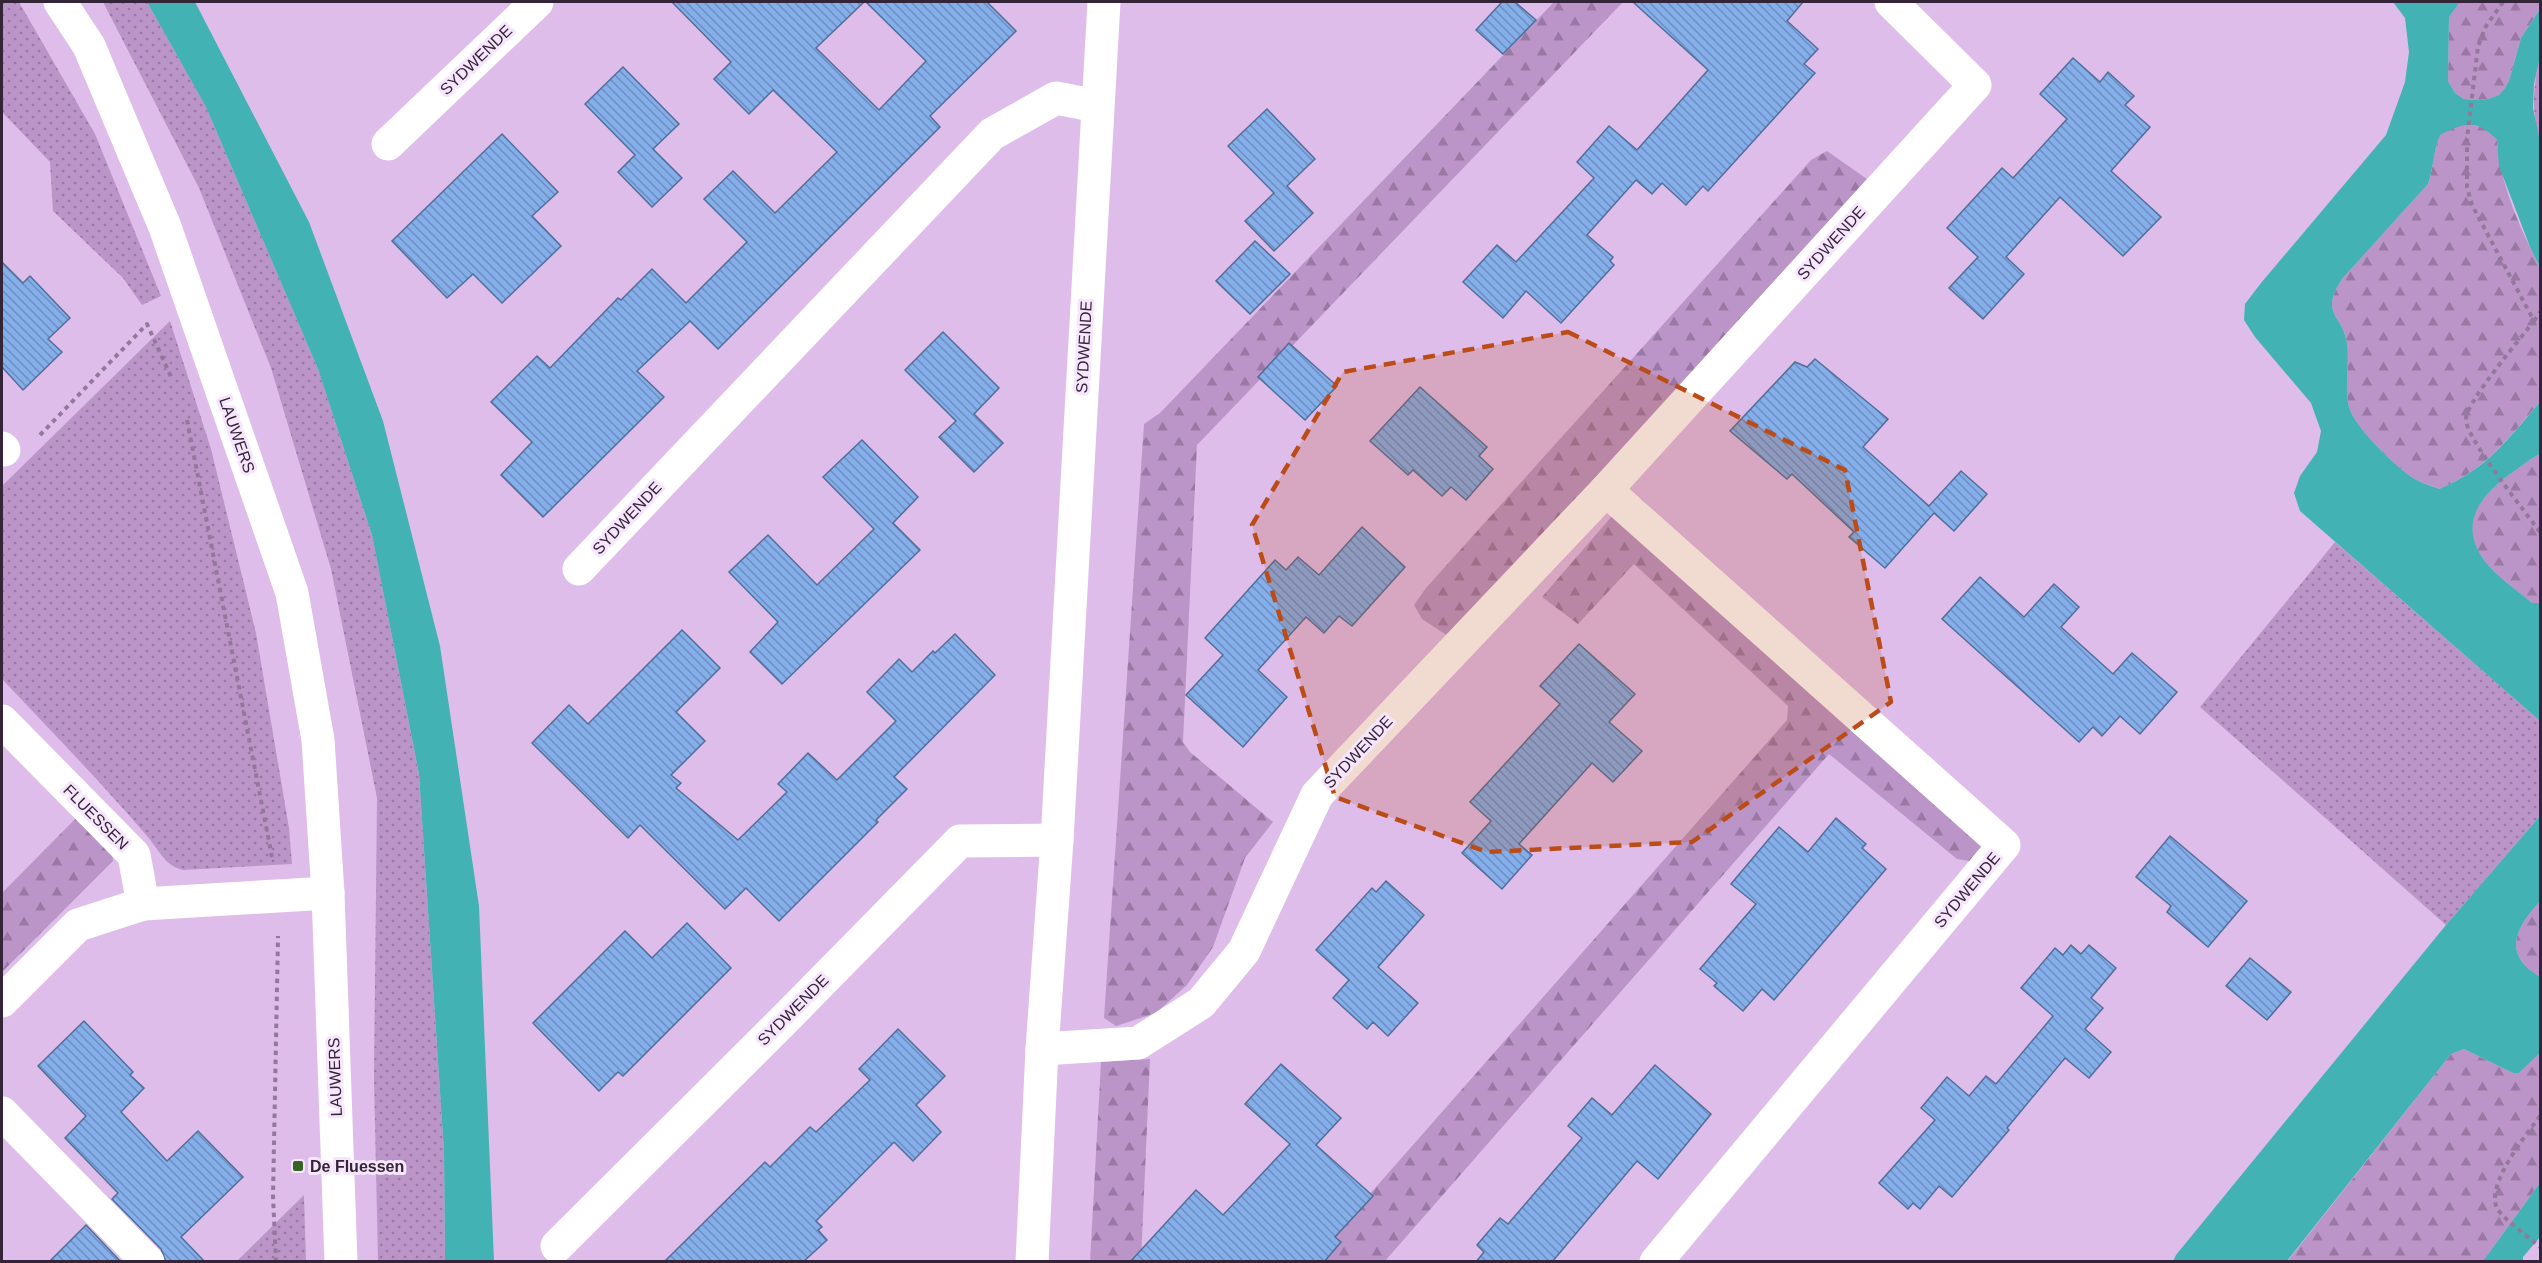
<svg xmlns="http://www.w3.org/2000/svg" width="2542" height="1263" font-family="Helvetica,sans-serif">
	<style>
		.grass { fill: url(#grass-dots) }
		.forest { fill: url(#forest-firs) }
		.water { fill: #42b2b4 }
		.building { fill: url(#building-back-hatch); stroke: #516e98; stroke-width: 1.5 }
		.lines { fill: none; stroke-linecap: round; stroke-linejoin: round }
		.path { stroke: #92799b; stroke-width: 4; stroke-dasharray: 4.5 4.5; stroke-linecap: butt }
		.minor { stroke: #fff; stroke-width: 33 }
		.tertiary { stroke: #fff; stroke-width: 33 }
		.marked { fill: #bb4c17; fill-opacity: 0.2; stroke: #bb4c17; stroke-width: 4.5; stroke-dasharray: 12 8; stroke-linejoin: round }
		.poi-dot { fill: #376422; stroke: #f6e5fd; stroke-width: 2 }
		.labels { text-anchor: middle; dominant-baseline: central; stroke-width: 6; stroke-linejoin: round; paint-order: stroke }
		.street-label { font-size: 16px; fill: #332537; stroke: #f6e5fd }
		.poi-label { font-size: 16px; font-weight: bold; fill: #332537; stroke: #f6e5fd; text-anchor: start }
	</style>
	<defs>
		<pattern id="grass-dots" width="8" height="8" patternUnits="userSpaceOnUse" patternTransform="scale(1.5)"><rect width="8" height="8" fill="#bb95c8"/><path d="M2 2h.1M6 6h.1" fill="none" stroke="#9979a3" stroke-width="1.8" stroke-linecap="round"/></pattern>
		<pattern id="forest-firs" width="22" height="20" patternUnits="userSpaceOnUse" patternTransform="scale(1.5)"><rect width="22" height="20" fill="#bb95c8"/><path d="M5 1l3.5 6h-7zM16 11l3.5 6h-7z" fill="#9979a3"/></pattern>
		<pattern id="building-back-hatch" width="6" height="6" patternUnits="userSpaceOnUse" patternTransform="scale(1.5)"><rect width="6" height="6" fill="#84afeb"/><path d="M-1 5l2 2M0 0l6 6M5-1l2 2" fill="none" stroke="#6d8ebf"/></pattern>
	</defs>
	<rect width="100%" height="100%" fill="#dfbdeb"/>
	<g class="grass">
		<path d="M 2,2 L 19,2 L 95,134 L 161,296 L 142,305 L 123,278 L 53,211 L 50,162 L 2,112 Z"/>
		<path d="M 103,2 L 147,2 L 206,107 L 318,369 L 372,535 L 419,774 L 444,1152 L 445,1261 L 378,1261 L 374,1078 L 377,798 L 331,569 L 271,368 L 199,188 Z"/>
		<path d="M 2540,57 L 2540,141 C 2531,111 2533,87 2540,57 Z"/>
		<path d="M 170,321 L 211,449 L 256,633 L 289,828 L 292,864 L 183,870 C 165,866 159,850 147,836 C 101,782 51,731 2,679 L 2,486 Z"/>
		<path d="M 2335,542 L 2540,721 L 2540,816 L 2446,925 L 2200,707 Z"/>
		<path d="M 304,1195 L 306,1261 L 237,1261 Z"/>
	</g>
	<g class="forest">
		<path d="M 1554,2 L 1623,2 L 1197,445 L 1183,742 L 1190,752 L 1273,822 L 1245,858 L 1213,947 L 1187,985 L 1156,1013 L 1116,1026 L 1104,1018 L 1144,424 L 1160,413 Z"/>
		<path d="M 2460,2 L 2540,2 L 2540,9 L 2521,38 L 2509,81 L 2505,88 L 2499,95 L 2488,99 L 2474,100 L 2464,99 L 2455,93 L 2448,81 L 2449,17 Z"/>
		<path d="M 2469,124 L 2485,128 L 2497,140 C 2500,184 2520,228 2540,267 L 2540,402 C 2507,439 2487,469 2439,489 C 2430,485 2418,482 2410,476 C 2393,464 2354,426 2349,407 C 2344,387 2350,364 2347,343 C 2342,313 2319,315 2342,279 L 2428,184 C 2434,167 2433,151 2440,134 L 2457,126 Z"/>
		<path d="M 1827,151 L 1867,179 L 1451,638 L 1422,619 L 1414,605 L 1426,588 L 1811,160 Z"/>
		<path d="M 2540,454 L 2540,603 L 2532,603 C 2517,590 2496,576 2484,560 C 2456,522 2482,494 2513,472 C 2522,466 2531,458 2540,454 Z"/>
		<path d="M 1632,493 L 1641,499 L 2007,840 L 1988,864 L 1957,859 L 1829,754 L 1385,1261 L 1310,1262 L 1787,720 L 1788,706 L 1634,564 L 1578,624 L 1542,597 Z"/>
		<path d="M 84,810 L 112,845 L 113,861 L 2,972 L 2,893 Z"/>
		<path d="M 2540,901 L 2540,977 C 2501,954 2516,928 2540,901 Z"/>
		<path d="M 2464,1049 L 2513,1073 L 2519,1073 L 2540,1053 L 2540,1183 L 2483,1261 L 2287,1262 L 2451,1054 Z"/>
		<path d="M 1150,1059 L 1141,1261 L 1090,1262 L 1101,1062 Z"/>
	</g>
	<g class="water">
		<path d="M 147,2 L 195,2 L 309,222 L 383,421 L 440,646 L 479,906 L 494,1261 L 445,1261 L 444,1152 L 419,774 L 372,535 L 318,369 L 206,107 Z"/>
		<path d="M 2393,2 L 2460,2 L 2449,17 L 2448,81 L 2455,93 L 2464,99 L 2474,100 L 2488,99 L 2499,95 L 2505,88 L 2509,81 L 2521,38 L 2540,9 L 2540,57 L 2534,84 L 2533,108 L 2540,141 L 2540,267 L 2530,247 L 2499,166 L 2497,140 C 2477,119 2465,122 2440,135 C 2433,151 2434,167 2428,184 L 2342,279 C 2319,315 2342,313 2347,343 C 2350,364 2344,387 2349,407 C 2354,426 2393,464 2410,476 C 2418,482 2429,485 2439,489 C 2486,470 2508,439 2540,402 L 2540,454 C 2531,458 2522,466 2513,472 C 2482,494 2457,522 2484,560 C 2496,576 2517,590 2532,603 L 2540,603 L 2540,721 L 2300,511 L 2294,493 L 2300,476 L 2317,452 L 2321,431 L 2311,403 L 2255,337 L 2244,320 L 2245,304 L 2261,283 L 2386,135 L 2405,82 L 2409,52 L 2405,18 Z"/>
		<path d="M 2540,816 L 2540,901 C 2516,928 2501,954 2540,977 L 2540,1053 L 2519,1073 L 2513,1073 L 2464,1049 L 2451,1054 L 2287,1261 L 2173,1261 L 2176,1255 L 2446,925 Z"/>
		<path d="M 2540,1183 L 2540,1237 L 2523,1257 L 2523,1261 L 2483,1261 Z"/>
	</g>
	<g class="building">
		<path d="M 672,2 L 864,2 L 816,48 L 879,110 L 926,61 L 866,2 L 987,2 L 1016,31 L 930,116 L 940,127 L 718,349 L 690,321 L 637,371 L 664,397 L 543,517 L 501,475 L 532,442 L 491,402 L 537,356 L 550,368 L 618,298 L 621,300 L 652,269 L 686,303 L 747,242 L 704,199 L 733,171 L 775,213 L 837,152 L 773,90 L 749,114 L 714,79 L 731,62 Z"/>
		<path d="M 1502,2 L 1515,2 L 1536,20 L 1503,54 L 1476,30 Z"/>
		<path d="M 1633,2 L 1803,2 L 1787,21 L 1818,49 L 1804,64 L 1815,73 L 1708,191 L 1703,186 L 1686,205 L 1662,183 L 1652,194 L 1636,180 L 1587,235 L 1613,257 L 1610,261 L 1614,265 L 1561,323 L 1526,291 L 1503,318 L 1463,282 L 1497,245 L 1516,262 L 1594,178 L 1577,162 L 1609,126 L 1637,150 L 1708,70 Z"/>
		<path d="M 2073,58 L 2100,82 L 2108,72 L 2134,96 L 2125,105 L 2150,127 L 2111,171 L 2161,217 L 2123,256 L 2060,197 L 2006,257 L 2024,274 L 1983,319 L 1949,288 L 1978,257 L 1947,228 L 2002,168 L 2013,178 L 2067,119 L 2040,94 Z"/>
		<path d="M 623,67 L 679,124 L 653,149 L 682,178 L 652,207 L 618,172 L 635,155 L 585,104 Z"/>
		<path d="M 1267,109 L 1315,159 L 1287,186 L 1313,213 L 1274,251 L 1245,221 L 1274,193 L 1228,146 Z"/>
		<path d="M 502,134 L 558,192 L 532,216 L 561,246 L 502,303 L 473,274 L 447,298 L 392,241 Z"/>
		<path d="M 1255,241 L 1290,274 L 1250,314 L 1216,281 Z"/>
		<path d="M 2,262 L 23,283 L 30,276 L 70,318 L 48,339 L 62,352 L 23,390 L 2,367 Z"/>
		<path d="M 943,332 L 999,388 L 974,414 L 1003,443 L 974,472 L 939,437 L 956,421 L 905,370 Z"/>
		<path d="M 1289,343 L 1337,386 L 1305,420 L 1258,377 Z"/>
		<path d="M 1815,359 L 1888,419 L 1863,447 L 1929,506 L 1961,471 L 1987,494 L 1954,531 L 1934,513 L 1885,568 L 1849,537 L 1854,532 L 1792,474 L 1787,479 L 1730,431 L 1795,362 L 1807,367 Z"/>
		<path d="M 1420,387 L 1487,447 L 1479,456 L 1493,469 L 1466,500 L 1451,487 L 1442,496 L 1413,470 L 1408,475 L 1370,441 Z"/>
		<path d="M 862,440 L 918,497 L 893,523 L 920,550 L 782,684 L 750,652 L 778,622 L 729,572 L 768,535 L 817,585 L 874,529 L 823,477 Z"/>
		<path d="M 1362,527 L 1405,567 L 1352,626 L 1339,616 L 1324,633 L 1306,617 L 1258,670 L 1287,697 L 1243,747 L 1186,695 L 1223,655 L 1205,638 L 1275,560 L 1286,570 L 1298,557 L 1319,575 Z"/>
		<path d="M 1980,577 L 2024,617 L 2054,584 L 2079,607 L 2061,627 L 2113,674 L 2132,653 L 2177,692 L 2140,734 L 2120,716 L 2102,736 L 2093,727 L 2079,742 L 1942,619 Z"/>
		<path d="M 682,630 L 720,668 L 676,712 L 705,741 L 671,775 L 681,783 L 676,788 L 738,840 L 787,792 L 778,784 L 808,753 L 837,780 L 896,721 L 867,692 L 899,659 L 912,672 L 933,651 L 935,653 L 955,634 L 995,675 L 894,777 L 907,789 L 876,820 L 878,822 L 779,921 L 746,888 L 725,909 L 640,825 L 628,838 L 532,743 L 569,705 L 588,724 Z"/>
		<path d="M 1579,644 L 1635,694 L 1609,722 L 1642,751 L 1613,782 L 1592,763 L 1519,844 L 1532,855 L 1502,889 L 1462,853 L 1491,821 L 1470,802 L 1560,704 L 1540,686 Z"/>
		<path d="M 1836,818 L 1866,844 L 1862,848 L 1886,869 L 1774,1000 L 1762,989 L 1743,1011 L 1714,986 L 1717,983 L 1700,969 L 1756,904 L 1731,884 L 1779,827 L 1808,852 Z"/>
		<path d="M 2170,836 L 2247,901 L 2208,947 L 2167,912 L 2171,906 L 2136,877 Z"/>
		<path d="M 1386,881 L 1424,915 L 1378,967 L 1418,1003 L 1388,1036 L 1373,1022 L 1367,1029 L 1333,998 L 1349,980 L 1316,950 L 1372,888 L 1376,892 Z"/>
		<path d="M 687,923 L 731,968 L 623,1076 L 618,1072 L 599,1091 L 533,1023 L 625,931 L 652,958 Z"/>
		<path d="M 2071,945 L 2081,954 L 2089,945 L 2116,968 L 2091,998 L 2103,1008 L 2085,1029 L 2111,1052 L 2089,1078 L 2065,1058 L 2007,1128 L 2009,1130 L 1952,1197 L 1939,1186 L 1920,1209 L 1913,1203 L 1908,1209 L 1879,1183 L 1935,1120 L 1921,1108 L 1947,1077 L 1969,1096 L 1986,1076 L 1996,1084 L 2053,1016 L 2021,988 L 2055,948 L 2063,955 Z"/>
		<path d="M 2250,958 L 2291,992 L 2267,1020 L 2226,986 Z"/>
		<path d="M 84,1021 L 133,1072 L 130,1075 L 144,1088 L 121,1112 L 167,1161 L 198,1131 L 243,1177 L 181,1237 L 205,1262 L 166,1262 L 161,1249 L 112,1199 L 118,1193 L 65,1138 L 86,1116 L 38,1066 Z"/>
		<path d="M 898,1029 L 945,1076 L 916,1105 L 941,1132 L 913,1161 L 894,1142 L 816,1221 L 822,1227 L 818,1230 L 827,1240 L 803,1262 L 664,1262 L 765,1162 L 770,1167 L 810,1127 L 816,1132 L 870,1080 L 859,1069 Z"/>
		<path d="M 1281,1064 L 1341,1118 L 1316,1145 L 1373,1196 L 1335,1237 L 1341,1242 L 1324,1262 L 1130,1262 L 1196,1190 L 1223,1215 L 1290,1144 L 1245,1104 Z"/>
		<path d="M 1655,1065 L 1711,1114 L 1658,1179 L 1637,1161 L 1552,1262 L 1476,1262 L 1484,1252 L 1477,1245 L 1500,1218 L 1508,1224 L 1582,1138 L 1568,1126 L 1592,1098 L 1612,1115 Z"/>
		<path d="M 86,1225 L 121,1262 L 49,1262 Z"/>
	</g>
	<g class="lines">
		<g class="path">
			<path d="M 2503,2 L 2486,26 L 2478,46 L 2467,139 L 2467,187 L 2472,205 L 2534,321 C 2521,338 2468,400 2466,418 C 2463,435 2527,514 2540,532"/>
			<path d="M 2534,321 L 2540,312"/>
			<path d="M 187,420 L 272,857"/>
			<path d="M 40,435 L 147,324 L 172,379"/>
			<path d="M 2540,1116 C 2527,1134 2483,1187 2498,1210 C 2505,1220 2530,1238 2540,1247"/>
			<path d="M 276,1262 L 273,1196 L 278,936"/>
		</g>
		<g class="minor">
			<path d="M 388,144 L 537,2"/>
			<path d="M 2,448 L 4,450"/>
			<path d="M 1606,490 L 2004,845 L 1656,1262"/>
			<path d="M 579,569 L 992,134 L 1056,98 L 1097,106"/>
			<path d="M 2,721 L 134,855 L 143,904 L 78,925 L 2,1001"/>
			<path d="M 143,904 L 328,893"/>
			<path d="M 1042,1049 L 1138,1043 L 1201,1003 L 1244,951 L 1317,795 L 1606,490 L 1975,85 L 1891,2"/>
			<path d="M 2,1113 L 148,1262"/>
			<path d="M 557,1246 L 785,1019 L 960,841 L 1057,840"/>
			<path d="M 1032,1262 L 1042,1049 L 1057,840 L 1104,2"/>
		</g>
		<path class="tertiary" d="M 60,2 L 89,46 L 165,227 L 292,593 L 318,740 L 328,893 L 341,1262"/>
	</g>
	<path class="marked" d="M 1568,332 L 1845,470 L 1891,702 L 1692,842 L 1487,852 L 1335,797 L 1252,525 L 1343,372 Z"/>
	<rect class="poi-dot" x="292" y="1160" width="12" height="12" rx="3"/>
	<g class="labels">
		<g class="street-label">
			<text transform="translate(476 60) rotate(-44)">SYDWENDE</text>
			<text transform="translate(1831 243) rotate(-48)">SYDWENDE</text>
			<text transform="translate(1084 347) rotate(-87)">SYDWENDE</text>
			<text transform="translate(237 435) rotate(71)">LAUWERS</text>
			<text transform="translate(627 518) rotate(-47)">SYDWENDE</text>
			<text transform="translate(1358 752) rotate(-47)">SYDWENDE</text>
			<text transform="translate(96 817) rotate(45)">FLUESSEN</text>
			<text transform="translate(1967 890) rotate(-50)">SYDWENDE</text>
			<text transform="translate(793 1010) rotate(-45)">SYDWENDE</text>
			<text transform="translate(335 1077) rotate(-92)">LAUWERS</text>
		</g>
		<g class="poi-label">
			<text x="310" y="1166">De Fluessen</text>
		</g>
	</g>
	<rect width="2542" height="1263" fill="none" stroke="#332537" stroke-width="6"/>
</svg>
